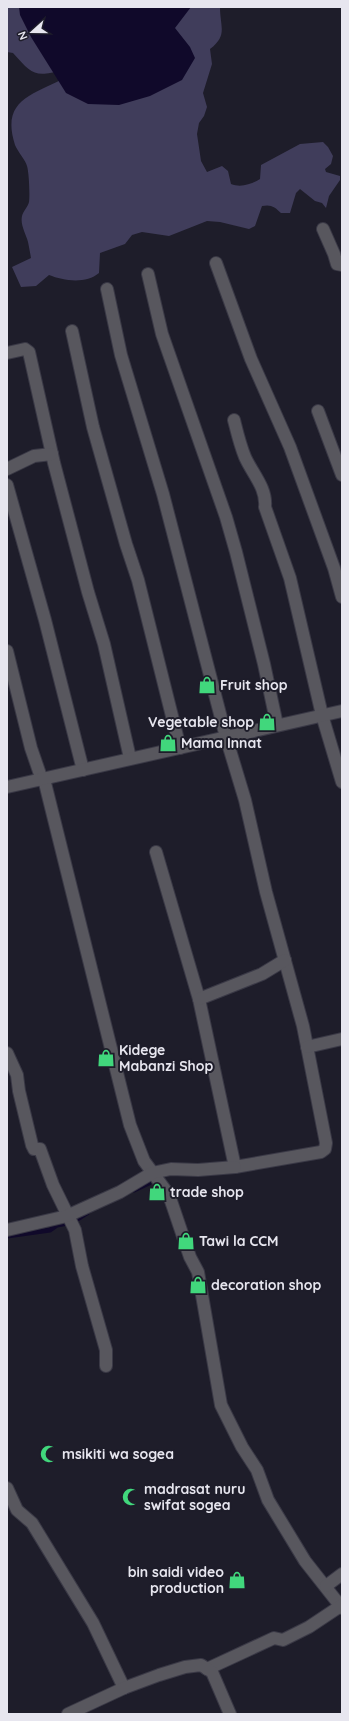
<svg xmlns="http://www.w3.org/2000/svg" width="349" height="1721" font-family="Quicksand,sans-serif">
	<style>
		.green { fill: #403d5b }
		.water { fill: #10092a }
		.lines { fill: none; stroke-linecap: round; stroke-linejoin: round }
		.stream { stroke: #10092a; stroke-width: 5 }
		.street-casing { stroke: #3a3946; stroke-width: 14 }
		.street { stroke: #58575e; stroke-width: 12 }
		.labels { text-anchor: middle; dominant-baseline: central; stroke-width: 4; stroke-linejoin: round; paint-order: stroke }
		.poi-label { font-size: 14px; font-weight: bold; fill: #e7e6ef; stroke: #1e1d2a; text-anchor: start }
	</style>
	<rect width="100%" height="100%" fill="#1e1d2a"/>
	<path class="green" d="M 7,7 L 220,7 C 220,27 228,35 210,49 L 212,64 L 203,93 L 207,107 L 204,116 L 199,123 L 197,134 L 201,161 L 207,172 L 222,166 L 228,171 L 231,184 C 241,188 252,184 260,179 L 261,165 L 300,144 L 323,142 L 328,147 L 333,156 L 331,164 L 325,169 L 326,172 L 340,176 L 340,180 L 329,196 L 326,208 L 322,203 L 315,201 L 300,189 L 296,193 L 290,213 L 281,213 C 275,207 271,204 262,206 L 255,226 L 249,229 L 220,222 L 207,221 L 169,236 L 142,232 L 132,235 L 125,244 L 100,253 L 99,273 C 86,284 64,281 49,275 L 36,286 L 21,287 L 12,267 L 31,258 C 30,252 29,247 28,242 C 26,234 20,225 22,216 C 23,211 28,207 29,202 C 30,196 29,172 27,166 C 26,161 18,152 15,145 C 0,98 35,95 66,77 L 63,70 C 34,78 32,74 13,53 L 7,52 Z"/>
	<path class="water" d="M 19,7 L 191,7 L 175,28 L 190,47 L 195,58 L 182,80 L 150,96 L 119,105 L 88,104 L 66,93 L 31,37 L 20,15 Z"/>
	<g class="lines">
		<g class="stream">
			<path d="M 134,1190 L 149,1183"/>
			<path d="M 7,1236 L 50,1230 L 57,1225 L 73,1222 L 87,1213"/>
		</g>
		<g class="street-casing">
			<g id="street">
				<path d="M 323,229 L 334,254 L 337,264 L 342,265"/>
				<path d="M 216,263 L 251,359 L 290,447 L 334,568 L 342,597"/>
				<path d="M 148,274 L 162,334 L 226,517 L 236,552 L 264,664 L 277,725"/>
				<path d="M 107,289 L 121,355 L 163,494 L 226,737 L 245,800 L 266,892 L 303,1026 L 326,1143 L 325,1149 L 321,1152 L 235,1167 L 199,999 L 156,852"/>
				<path d="M 72,331 L 93,427 L 126,544 L 138,580 L 180,748"/>
				<path d="M 7,353 L 25,349 L 29,352 L 54,463 L 88,592 L 104,644 L 130,758"/>
				<path d="M 318,411 L 342,475"/>
				<path d="M 234,420 C 237,432 240,445 245,457 C 252,473 267,488 265,507 L 290,578 L 322,715 L 342,782"/>
				<path d="M 7,469 L 34,456 L 52,454"/>
				<path d="M 7,485 L 45,620 L 83,770"/>
				<path d="M 7,651 L 31,748 L 42,780"/>
				<path d="M 44,779 L 130,1125 L 144,1161 L 169,1195 L 190,1257 L 198,1272 L 221,1405 L 242,1447 L 257,1470 L 268,1500 L 305,1561 L 342,1608"/>
				<path d="M 7,787 L 342,711"/>
				<path d="M 199,999 L 262,974 L 285,960"/>
				<path d="M 307,1047 L 342,1039"/>
				<path d="M 7,1053 L 17,1075 L 19,1091 L 32,1145 L 34,1149 L 40,1149 L 53,1185 L 75,1230 L 82,1266 L 106,1350 L 106,1366"/>
				<path d="M 7,1230 L 67,1216 L 120,1192 L 152,1173 L 171,1169 L 198,1170 L 235,1167"/>
				<path d="M 7,1488 L 17,1510 L 32,1523 L 93,1623 L 124,1688"/>
				<path d="M 326,1586 L 342,1574"/>
				<path d="M 207,1669 L 274,1638 L 283,1640 L 309,1627 L 342,1605"/>
				<path d="M 68,1714 L 124,1688 L 159,1675 L 185,1667 L 201,1665 L 212,1672 L 230,1714"/>
			</g>
		</g>
		<use href="#street" class="street"/>
	</g>
	<defs>
		<g id="shop-bare" transform="scale(1.38)"><path d="M-5-2.5h2.3a2.7 3.5 0 0 1 5.4 0H5L5.5 6h-11ZM-1.5-2.5h3a1.5 2.3 0 0 0-3 0Z" fill="#41d77c" stroke="#1e1d2a" stroke-width="2.5" paint-order="stroke"/></g>
		<g id="mosque-bare" transform="scale(1.38)"><path d="M3.5-4.9A6 6 0 1 0 3.5 4.9A5 5 0 1 1 3.5-4.9Z" fill="#41d77c" stroke="#1e1d2a" stroke-width="2.5" paint-order="stroke"/></g>
	</defs>
	<g fill-rule="evenodd">
		<use href="#shop-bare" x="207" y="685"/>
		<use href="#shop-bare" x="267" y="722"/>
		<use href="#shop-bare" x="168" y="743"/>
		<use href="#shop-bare" x="106" y="1058"/>
		<use href="#shop-bare" x="157" y="1192"/>
		<use href="#shop-bare" x="186" y="1241"/>
		<use href="#shop-bare" x="198" y="1285"/>
		<use href="#mosque-bare" x="49" y="1454"/>
		<use href="#mosque-bare" x="131" y="1497"/>
		<use href="#shop-bare" x="237" y="1580"/>
	</g>
	<g class="labels">
		<g class="poi-label">
			<text x="220" y="685">Fruit shop</text>
			<text x="254" y="722" text-anchor="end">Vegetable shop</text>
			<text x="181" y="743">Mama Innat</text>
			<text x="119" y="1050">Kidege<tspan x="119" dy="16">Mabanzi Shop</tspan></text>
			<text x="170" y="1192">trade shop</text>
			<text x="199" y="1241">Tawi la CCM</text>
			<text x="211" y="1285">decoration shop</text>
			<text x="62" y="1454">msikiti wa sogea</text>
			<text x="144" y="1489">madrasat nuru<tspan x="144" dy="16">swifat sogea</tspan></text>
			<text x="224" y="1572" text-anchor="end">bin saidi video<tspan x="224" dy="16">production</tspan></text>
		</g>
	</g>
	<rect width="349" height="1721" fill="none" stroke="#e7e6ef" stroke-width="16"/>
	<g transform="translate(32 32) rotate(249)" stroke="#1e1d2a" stroke-width="3" paint-order="stroke">
	<path d="M0-3L7 15L0 10L-7 15Z" fill="#e7e6ef"/>
	<text y="-6" font-size="11" font-weight="bold" text-anchor="middle" fill="#e7e6ef">N</text>
	</g>
</svg>
